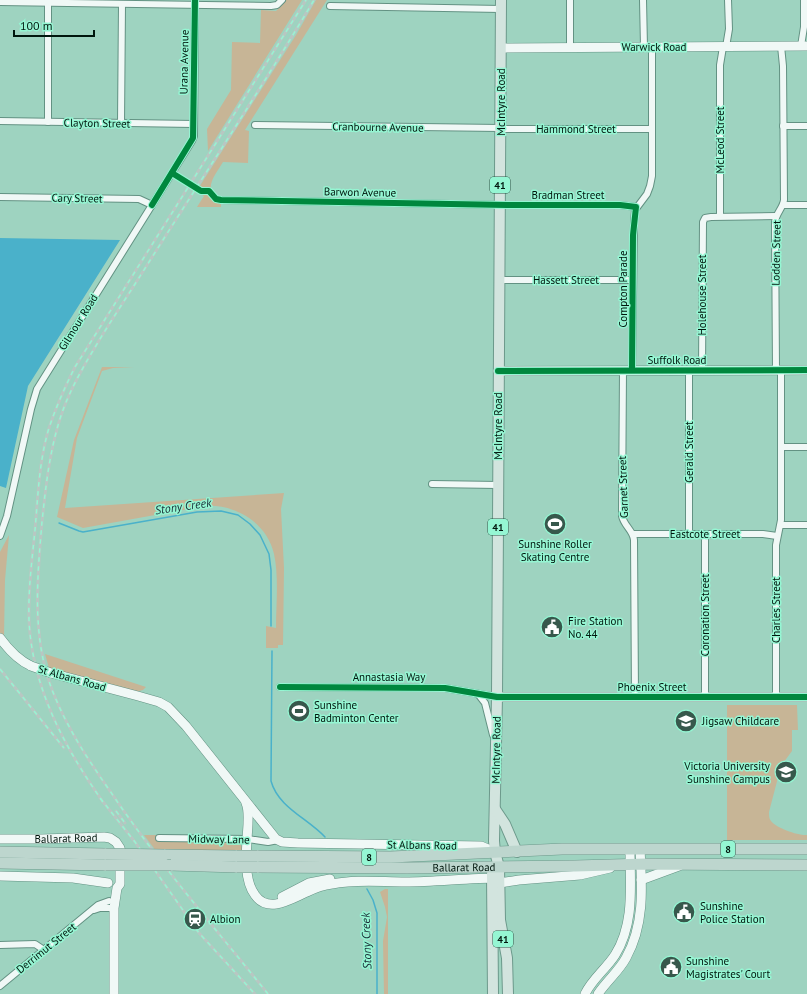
<svg xmlns="http://www.w3.org/2000/svg" width="807" height="994" font-family="'PT Sans',sans-serif">
	<style>
		.green { fill: #c7b596 }
		.water { fill: #4ab1ca }
		.lines { fill: none; stroke-linecap: round; stroke-linejoin: round }
		.stream { stroke: #4ab1ca; stroke-width: 1.5 }
		.street-casing { stroke: #639283; stroke-width: 8 }
		.secondary-casing { stroke: #639283; stroke-width: 10 }
		.primary-casing { stroke: #6c998b; stroke-width: 12 }
		.highway-casing { stroke: #6c998b; stroke-width: 12 }
		.street { stroke: #f0f8f6; stroke-width: 6 }
		.secondary { stroke: #f0f8f6; stroke-width: 9 }
		.primary { stroke: #d2e4de; stroke-width: 10 }
		.highway { stroke: #bdd6ce; stroke-width: 11 }
		.rail-casing { stroke: #b8c7c2; stroke-width: 3 }
		.rail { stroke: #95f6d3; stroke-width: 1.5; stroke-dasharray: 4.5; stroke-linecap: butt }
		.secondary-bridge-casing { stroke: #639283; stroke-width: 10; stroke-linecap: butt }
		.highway-bridge-casing { stroke: #6c998b; stroke-width: 12; stroke-linecap: butt }
		.secondary-bridge { stroke: #f0f8f6; stroke-width: 9 }
		.highway-bridge { stroke: #bdd6ce; stroke-width: 11 }
		.cycleway-casing { stroke: #95f6d3; stroke-width: 8 }
		.cycleway { stroke: #00873e; stroke-width: 6 }
		.labels { text-anchor: middle; dominant-baseline: central; stroke-width: 3; stroke-linejoin: round; paint-order: stroke }
		.shield { fill: #95f6d3; stroke: #2d5948; stroke-width: 1 }
		.shield-label { font-size: 10px; font-weight: bold; fill: #00160d }
		.street-label { font-size: 11px; fill: #00160d; stroke: #95f6d3 }
		.poi-label { font-size: 11px; fill: #00160d; stroke: #95f6d3; text-anchor: start }
		.water-label { font-size: 12px; font-style: italic; fill: #1a2d36; stroke: #95f6d3 }
	</style>
	<rect width="100%" height="100%" fill="#9ed3c0"/>
	<g class="green">
		<path d="M 285,0 L 302,0 L 208,151 L 207,129 L 231,90 L 232,42 L 260,43 L 261,10 L 276,11 L 280,7 Z"/>
		<path d="M 316,0 L 327,0 L 245,130 L 249,131 L 248,163 L 223,162 C 218,171 207,183 212,193 L 210,194 L 221,204 L 221,207 L 197,207 L 204,196 L 196,192 L 296,35 Z"/>
		<path d="M 102,367 L 134,367 L 113,368 L 102,371 L 77,438 L 65,508 L 284,493 L 281,509 L 284,568 L 283,645 L 278,645 L 278,648 L 266,648 L 266,626 L 276,628 C 276,604 279,577 274,554 C 267,523 236,504 205,506 L 83,528 L 57,517 L 74,440 Z"/>
		<path d="M 9,535 L 5,580 L 4,637 L 0,633 L 0,552 Z"/>
		<path d="M 45,654 L 146,687 L 143,690 L 135,692 L 49,668 Z"/>
		<path d="M 797,705 L 798,730 L 792,730 L 792,751 L 781,766 L 769,812 C 769,815 769,819 771,821 C 776,828 799,836 807,835 L 807,840 L 727,840 L 727,705 Z"/>
		<path d="M 144,835 L 158,835 L 160,841 L 239,842 L 242,847 L 243,851 L 156,851 Z"/>
		<path d="M 385,889 L 388,889 L 388,994 L 384,994 L 383,941 L 387,917 L 385,907 L 380,892 Z"/>
	</g>
	<path class="water" d="M 0,238 L 120,240 L 28,386 L 6,488 L 0,486 Z"/>
	<g class="lines">
		<g class="stream">
			<path d="M 59,523 L 79,531 L 83,532 L 197,512 L 221,511 L 238,515 L 250,524 L 260,535 L 269,554 L 271,570 L 271,626"/>
			<path d="M 272,651 L 271,781 C 278,807 307,818 325,837"/>
			<path d="M 367,889 L 373,900 L 377,913 L 377,994"/>
		</g>
		<g class="street-casing">
			<g id="street">
				<path d="M 570,0 L 570,47"/>
				<path d="M 643,0 L 644,47"/>
				<path d="M 0,2 L 271,6 L 277,5 L 282,0"/>
				<path d="M 330,6 L 501,9"/>
				<path d="M 801,46 L 804,27 L 804,0"/>
				<path d="M 726,47 L 729,29 L 728,0"/>
				<path d="M 0,121 L 194,124"/>
				<path d="M 48,122 L 48,2"/>
				<path d="M 121,123 L 122,4"/>
				<path d="M 255,125 L 501,128"/>
				<path d="M 783,126 L 807,126"/>
				<path d="M 500,129 L 652,129"/>
				<path d="M 0,197 L 139,199 L 152,205"/>
				<path d="M 221,200 L 507,205 L 620,205 L 636,207"/>
				<path d="M 783,205 L 807,205"/>
				<path d="M 720,216 L 720,65 L 723,47"/>
				<path d="M 499,280 L 633,280"/>
				<path d="M 623,370 L 622,516 C 624,526 633,530 634,540 L 635,697"/>
				<path d="M 632,370 L 634,223 L 635,210 L 647,194 L 650,186 L 652,176 L 652,47"/>
				<path d="M 776,370 L 775,222 C 776,213 783,208 784,200 L 783,66 L 781,46"/>
				<path d="M 702,371 L 703,222 L 705,218 L 711,217 L 776,216"/>
				<path d="M 781,447 L 807,447"/>
				<path d="M 432,484 L 498,485"/>
				<path d="M 781,525 L 807,525"/>
				<path d="M 633,534 L 763,534 L 777,536"/>
				<path d="M 689,534 L 689,371"/>
				<path d="M 0,536 L 7,516 L 31,409 L 37,389 L 192,141 L 194,136 L 195,0"/>
				<path d="M 280,687 L 445,688 L 497,697"/>
				<path d="M 478,694 L 485,703 L 493,735"/>
				<path d="M 705,697 L 705,534"/>
				<path d="M 776,697 L 776,545 L 781,520 L 781,370"/>
				<path d="M 159,838 L 248,839 L 268,842 L 278,840"/>
				<path d="M 94,910 L 100,908 L 114,908"/>
				<path d="M 0,945 L 35,944 L 44,950"/>
				<path d="M 0,986 L 98,905 L 109,901"/>
			</g>
		</g>
		<g class="secondary-casing">
			<g id="secondary">
				<path d="M 501,48 L 807,46"/>
				<path d="M 498,371 L 807,370"/>
				<path d="M 0,638 C 8,649 18,660 31,666"/>
				<path d="M 51,673 L 138,696 L 159,702 L 168,707 L 186,726 L 272,834 L 276,839 L 282,842 L 298,843 L 481,846 L 495,852"/>
				<path d="M 497,697 L 807,697"/>
				<path d="M 246,803 C 249,810 248,817 248,824 C 247,845 242,878 255,895 C 268,914 291,899 307,892 C 315,888 324,885 332,884 C 356,879 381,882 405,882 C 436,882 467,878 499,878"/>
				<path id="s1" d="M 0,839 L 42,839 L 104,837 L 110,838 L 116,842 L 120,848 L 122,856 L 120,870 L 120,884 L 117,888 L 114,908 L 114,994"/>
				<path d="M 0,876 L 73,878 L 108,883"/>
				<path d="M 641,880 L 679,866"/>
				<path d="M 493,884 L 519,880 L 580,875 L 610,868"/>
				<path d="M 282,897 L 309,883 L 330,879"/>
				<path d="M 585,994 C 592,979 606,969 615,955 C 635,923 630,885 630,849"/>
				<path d="M 598,994 C 606,982 619,971 626,958 C 645,924 642,886 640,849"/>
			</g>
		</g>
		<g class="primary-casing">
			<g id="primary">
				<path d="M 501,0 L 497,697 L 494,841 L 495,852 L 499,867 L 500,920 L 507,958 L 508,994"/>
				<path d="M 495,809 L 505,824 L 517,852"/>
				<path d="M 492,874 L 493,994"/>
			</g>
		</g>
		<g class="highway-casing">
			<g id="highway">
				<path d="M 0,852 L 106,854"/>
				<path d="M 164,855 L 237,856"/>
				<path d="M 257,856 L 391,857 L 562,849 L 807,849"/>
				<path d="M 0,863 L 106,865"/>
				<path d="M 171,865 L 237,867"/>
				<path id="s2" d="M 257,867 L 407,868 L 575,866 L 646,864 L 807,865"/>
			</g>
		</g>
		<use href="#street" class="street"/>
		<use href="#secondary" class="secondary"/>
		<use href="#primary" class="primary"/>
		<use href="#highway" class="highway"/>
		<g class="rail-casing">
			<g id="rail">
				<path d="M 0,669 L 64,748"/>
				<path d="M 100,798 L 135,842 L 199,933 L 255,994"/>
				<path d="M 103,802 C 65,748 32,688 29,620 C 28,590 32,560 35,530 C 38,496 39,461 49,428 C 56,407 65,387 75,367 L 306,0"/>
				<path d="M 116,811 L 125,823"/>
				<path d="M 268,994 C 214,927 158,862 110,791 C 89,761 69,731 55,697 C 31,641 37,581 42,522 C 46,484 50,446 63,410 C 73,383 88,359 103,334 C 118,310 134,286 149,262 C 204,175 261,89 314,0"/>
			</g>
		</g>
		<use href="#rail" class="rail"/>
		<g class="secondary-bridge-casing">
			<path id="secondary-bridge" d="M 31,666 L 51,673"/>
		</g>
		<g class="highway-bridge-casing">
			<g id="highway-bridge">
				<path d="M 106,854 L 164,855"/>
				<path d="M 237,856 L 257,856"/>
				<path d="M 106,865 L 171,865"/>
				<path d="M 237,867 L 257,867"/>
			</g>
		</g>
		<use href="#secondary-bridge" class="secondary-bridge"/>
		<use href="#highway-bridge" class="highway-bridge"/>
		<g class="cycleway-casing">
			<g id="cycleway">
				<path d="M 172,173 L 201,191 L 209,191 L 216,199 L 221,200 L 507,205 L 620,205 L 636,207 L 633,235 L 632,370"/>
				<path d="M 152,205 L 193,138 L 195,0"/>
				<path d="M 498,371 L 807,370"/>
				<path d="M 280,687 L 445,688 L 497,697 L 807,697"/>
			</g>
		</g>
		<use href="#cycleway" class="cycleway"/>
	</g>
	<defs>
		<g id="stadium-disc" transform="scale(1.15)"><circle r="9.5" fill="#37584c" stroke="#95f6d3"/><path d="M0-5a6.5 5 0 1 0 0 10a6.5 5 0 1 0 0-10ZM-3.5-1.8h7v3.6h-7Z" fill="#fff"/></g>
		<g id="civic-disc" transform="scale(1.15)"><circle r="9.5" fill="#37584c" stroke="#95f6d3"/><path d="M-.6-6.5H3V-4.5H.6V-3L4-1V1h2V6H-6V1h2V-1L-.6-3ZM-1.2 2.5V6h2.4V2.5Z" fill="#fff"/></g>
		<g id="school-disc" transform="scale(1.15)"><circle r="9.5" fill="#37584c" stroke="#95f6d3"/><path d="M0-5L7-2L0 1L-7-2ZM-4 1L0 2.5L4 1V4Q0 6-4 4Z" fill="#fff"/></g>
		<g id="university-disc" transform="scale(1.15)"><circle r="9.5" fill="#37584c" stroke="#95f6d3"/><path d="M0-5L7-2L0 1L-7-2ZM-4 1L0 2.5L4 1V4Q0 6-4 4Z" fill="#fff"/></g>
		<g id="station-disc" transform="scale(1.15)"><circle r="9.5" fill="#37584c" stroke="#95f6d3"/><path d="M-3-6H3Q5-6 5-4V2Q5 4 3 4L4.5 6H3L1.5 4h-3L-3 6H-4.5L-3 4Q-5 4-5 2V-4Q-5-6-3-6ZM-3.5-4v3h7v-3ZM-3.5 1v1.5H-2V1ZM2 1v1.5H3.5V1Z" fill="#fff"/></g>
	</defs>
	<g fill-rule="evenodd">
		<use href="#stadium-disc" x="555" y="524"/>
		<use href="#civic-disc" x="552" y="627"/>
		<use href="#stadium-disc" x="299" y="711"/>
		<use href="#school-disc" x="686" y="721"/>
		<use href="#university-disc" x="786" y="772"/>
		<use href="#civic-disc" x="684" y="912"/>
		<use href="#station-disc" x="195" y="919"/>
		<use href="#civic-disc" x="671" y="967"/>
	</g>
	<g class="labels">
		<g class="shield">
			<rect x="490" y="177" width="20" height="16" rx="3"/>
			<rect x="488" y="519" width="20" height="16" rx="3"/>
			<rect x="721" y="841" width="14" height="16" rx="3"/>
			<rect x="362" y="849" width="14" height="16" rx="3"/>
			<rect x="493" y="931" width="20" height="16" rx="3"/>
		</g>
		<g class="shield-label">
			<text x="500" y="185">41</text>
			<text x="498" y="527">41</text>
			<text x="728" y="849">8</text>
			<text x="369" y="857">8</text>
			<text x="503" y="939">41</text>
		</g>
		<g class="street-label">
			<text x="654" y="47">Warwick Road</text>
			<text transform="translate(184 62) rotate(-89)">Urana Avenue</text>
			<text transform="translate(501 102) rotate(-90)">McIntyre Road</text>
			<text transform="translate(97 123) rotate(1)">Clayton Street</text>
			<text transform="translate(378 127) rotate(1)">Cranbourne Avenue</text>
			<text x="576" y="129">Hammond Street</text>
			<text transform="translate(720 140) rotate(-90)">McLeod Street</text>
			<text transform="translate(360 192) rotate(1)">Barwon Avenue</text>
			<text x="568" y="195">Bradman Street</text>
			<text transform="translate(77 198) rotate(1)">Cary Street</text>
			<text transform="translate(776 253) rotate(-89)">Lodden Street</text>
			<text x="566" y="280">Hassett Street</text>
			<text transform="translate(623 289) rotate(-90)">Compton Parade</text>
			<text transform="translate(702 295) rotate(-90)">Holehouse Street</text>
			<text transform="translate(78 322) rotate(-58)">Gilmour Road</text>
			<text x="677" y="360">Suffolk Road</text>
			<text transform="translate(498 426) rotate(-90)">McIntyre Road</text>
			<text transform="translate(689 452) rotate(-90)">Gerald Street</text>
			<text transform="translate(623 487) rotate(-92)">Garnet Street</text>
			<text x="705" y="534">Eastcote Street</text>
			<text transform="translate(776 610) rotate(-90)">Charles Street</text>
			<text transform="translate(705 615) rotate(-90)">Coronation Street</text>
			<text x="389" y="677">Annastasia Way</text>
			<text transform="translate(72 678) rotate(16)">St Albans Road</text>
			<text x="652" y="687">Phoenix Street</text>
			<text transform="translate(496 750) rotate(-89)">McIntyre Road</text>
			<text stroke="none"><textPath href="#s1" startOffset="66">Ballarat Road</textPath></text>
			<text transform="translate(219 839) rotate(1)">Midway Lane</text>
			<text transform="translate(422 845) rotate(1)">St Albans Road</text>
			<text stroke="none"><textPath href="#s2" startOffset="207">Ballarat Road</textPath></text>
			<text transform="translate(46 948) rotate(-39)">Derrimut Street</text>
		</g>
		<g class="poi-label">
			<text x="555" y="544" text-anchor="middle">Sunshine Roller<tspan x="555" dy="13">Skating Centre</tspan></text>
			<text x="568" y="621">Fire Station<tspan x="568" dy="13">No. 44</tspan></text>
			<text x="314" y="705">Sunshine<tspan x="314" dy="13">Badminton Center</tspan></text>
			<text x="702" y="721">Jigsaw Childcare</text>
			<text x="770" y="766" text-anchor="end">Victoria University<tspan x="770" dy="13">Sunshine Campus</tspan></text>
			<text x="700" y="906">Sunshine<tspan x="700" dy="13">Police Station</tspan></text>
			<text x="210" y="919">Albion</text>
			<text x="686" y="961">Sunshine<tspan x="686" dy="13">Magistrates' Court</tspan></text>
		</g>
		<g class="water-label">
			<text transform="translate(183 506) rotate(-8)">Stony Creek</text>
			<text transform="translate(366 941) rotate(-92)">Stony Creek</text>
		</g>
	</g>
	<path d="M14 30v6h80v-6" fill="none" stroke="#00160d" stroke-width="2"/>
	<text x="20" y="30" font-size="12" fill="#00160d" stroke="#95f6d3" stroke-width="3" paint-order="stroke">100 m</text>
</svg>
